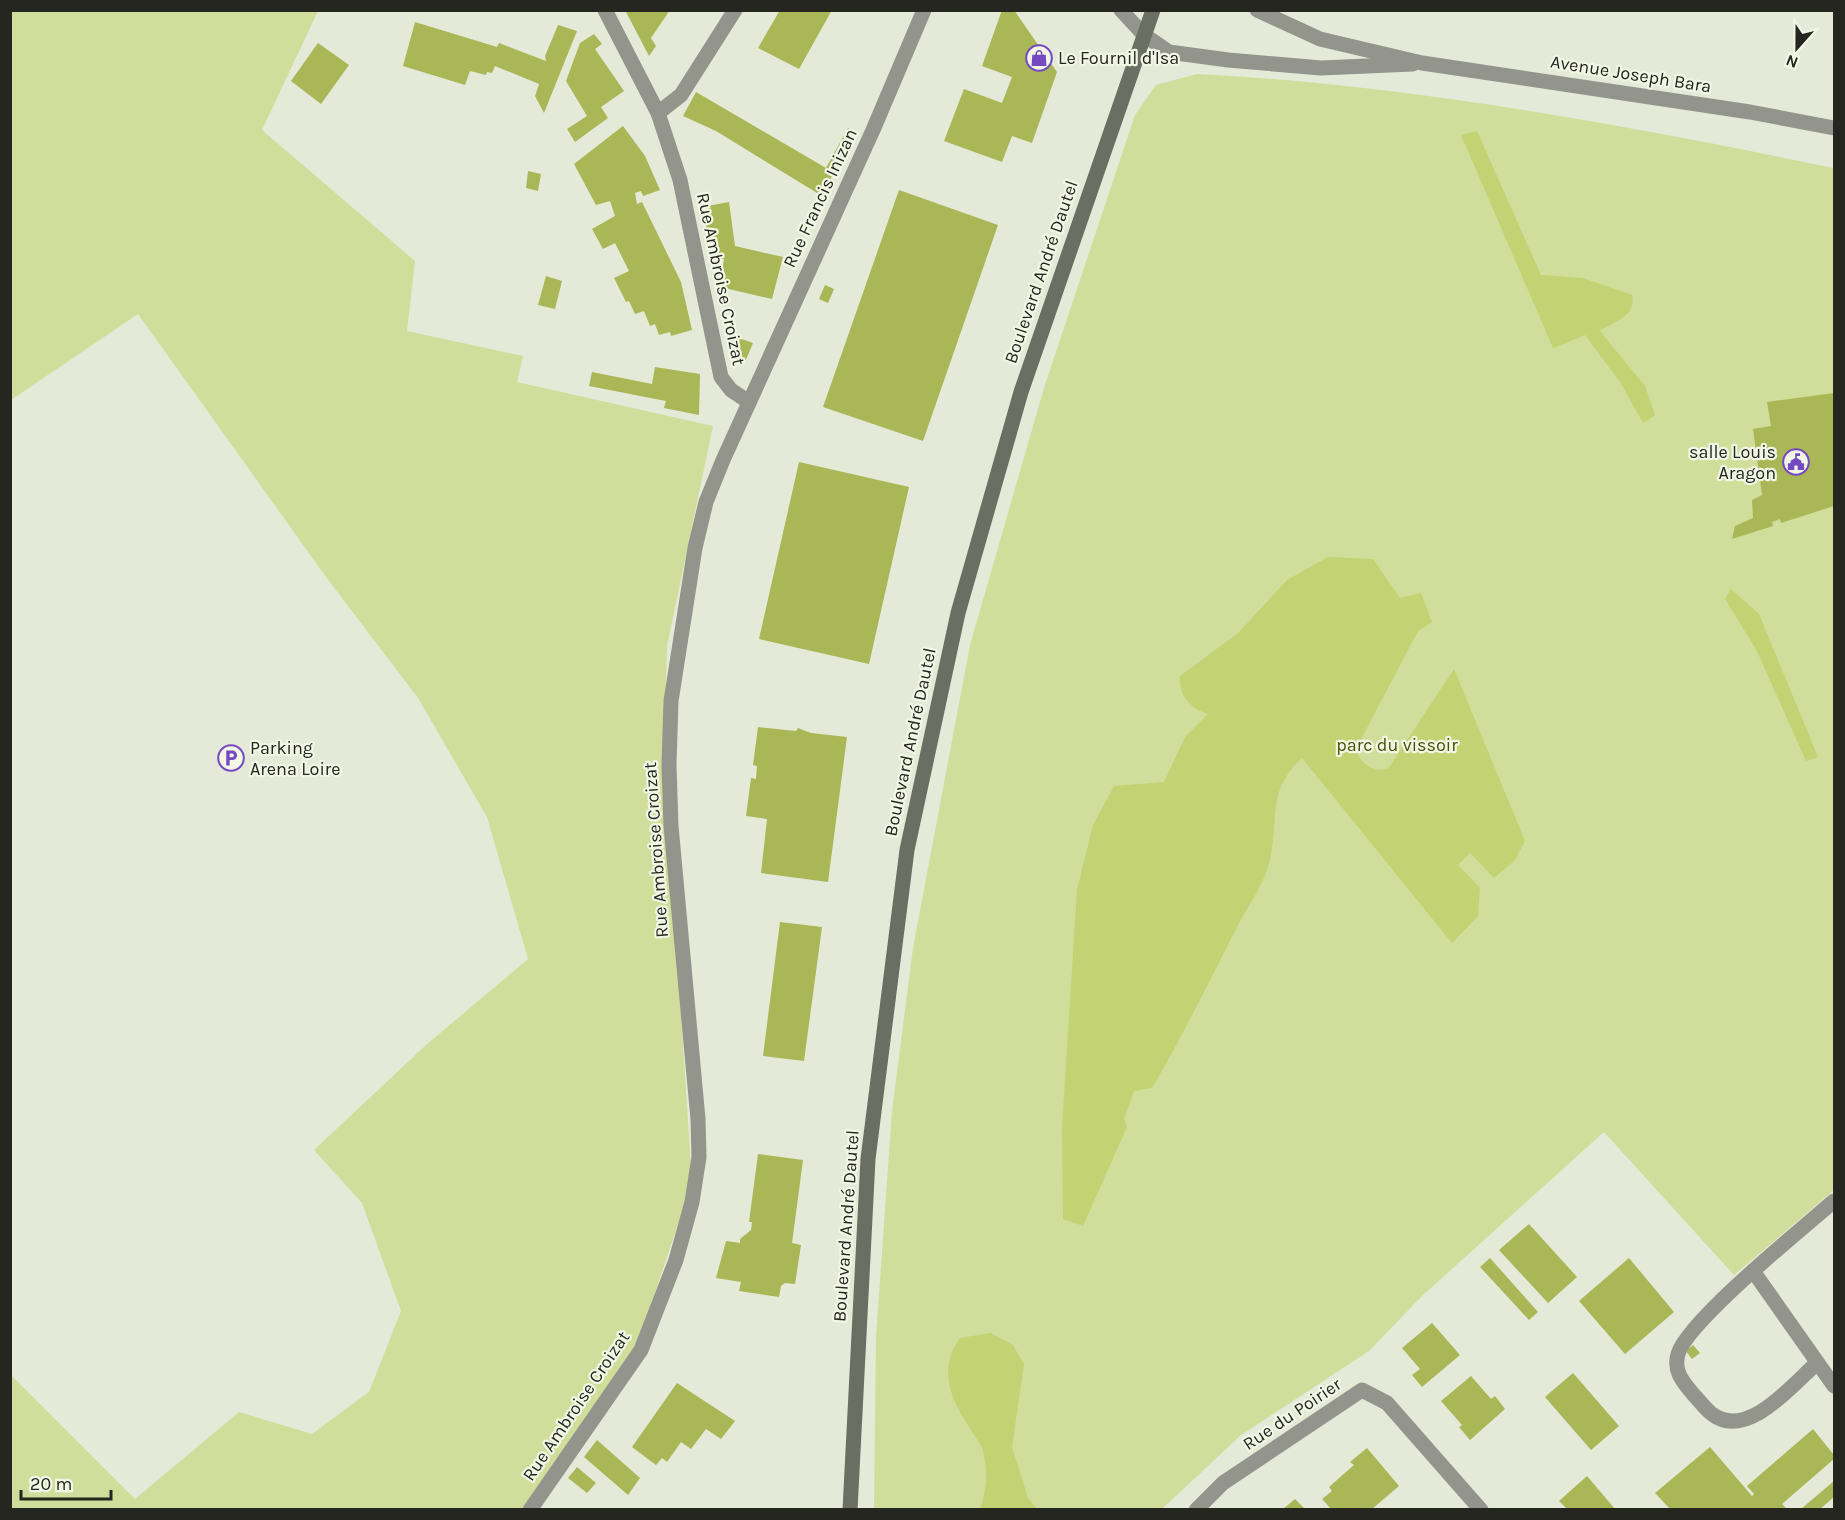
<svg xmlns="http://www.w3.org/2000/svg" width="1845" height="1520" font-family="Karla,sans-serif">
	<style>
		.green { fill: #d1dd9b }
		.water { fill: #c3d272 }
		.building { fill: #a9b757 }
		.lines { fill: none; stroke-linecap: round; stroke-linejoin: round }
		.minor { stroke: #93958d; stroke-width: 15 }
		.tertiary { stroke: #93958d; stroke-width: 15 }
		.secondary { stroke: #6b6e63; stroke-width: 15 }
		.labels { text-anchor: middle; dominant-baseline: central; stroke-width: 4.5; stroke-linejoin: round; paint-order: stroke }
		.poi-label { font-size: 18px; fill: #252620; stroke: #f2f6e4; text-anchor: start }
		.street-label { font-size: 18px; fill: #252620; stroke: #f2f6e4 }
		.park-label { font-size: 18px; fill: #495106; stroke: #f2f6e4 }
	</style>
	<rect width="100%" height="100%" fill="#e5e9d7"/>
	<g class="green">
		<path d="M 11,11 L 318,11 L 262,130 L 415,261 L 407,331 L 523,356 L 517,382 L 713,426 L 667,646 L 664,754 L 692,1182 L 639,1341 L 618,1383 L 522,1509 L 11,1509 L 10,1374 L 135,1499 L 239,1412 L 312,1434 L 369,1392 L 401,1311 L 362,1203 L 314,1150 L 426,1045 L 528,959 L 487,817 L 418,698 L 326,577 L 138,314 L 11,400 Z"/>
		<path d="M 1197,74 C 1411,85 1624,125 1834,168 L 1834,1190 L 1734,1275 L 1604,1132 L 1422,1296 L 1369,1351 L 1241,1435 L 1162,1509 L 874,1510 L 876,1337 L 892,1111 L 913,948 L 970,645 L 1044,388 L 1135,115 L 1156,85 Z"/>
	</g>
	<g class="water">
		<path d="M 1477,131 L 1541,275 L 1583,278 L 1632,295 C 1637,316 1615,321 1600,331 L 1645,386 L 1655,415 L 1643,423 L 1620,382 L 1585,335 L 1553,348 L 1461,135 Z"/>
		<path d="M 1328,557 L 1373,559 L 1400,598 L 1421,593 L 1432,622 L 1418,631 L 1358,745 L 1356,751 C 1362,765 1373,772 1388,769 L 1454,669 L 1525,841 L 1515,860 L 1494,878 L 1470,853 L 1458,865 L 1480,888 L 1478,916 L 1452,943 L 1302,758 C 1265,792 1280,820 1269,863 C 1264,884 1248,906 1238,925 C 1210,980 1183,1035 1152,1088 L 1134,1091 L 1124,1119 L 1127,1127 L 1083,1226 L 1063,1219 L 1062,1128 L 1077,890 L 1093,825 L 1114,786 L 1164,782 L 1185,737 L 1208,714 C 1191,709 1178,695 1180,676 L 1238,633 L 1287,580 Z"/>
		<path d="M 1731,589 L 1759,614 L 1818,757 L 1806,761 L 1756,649 L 1725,599 Z"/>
		<path d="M 991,1333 L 1013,1345 L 1024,1364 L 1012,1447 L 1028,1498 L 1037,1509 L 980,1509 C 987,1491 988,1471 983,1451 C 981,1443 973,1434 969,1427 C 950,1398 938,1369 960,1338 Z"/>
	</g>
	<g class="building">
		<path d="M 625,10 L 670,10 L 651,38 L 656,46 L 649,56 Z"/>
		<path d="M 780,10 L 832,10 L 799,69 L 758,48 Z"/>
		<path d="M 1002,10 L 1014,10 L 1057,72 L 1032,143 L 1012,136 L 1002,162 L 944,141 L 964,89 L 1002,103 L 1012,77 L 982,66 Z"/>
		<path d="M 415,22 L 497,47 L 499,43 L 546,61 L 545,56 L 558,25 L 577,31 L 544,113 L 535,96 L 539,84 L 495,66 L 492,73 L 487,72 L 486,75 L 470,71 L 465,85 L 403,66 Z"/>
		<path d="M 594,34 L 602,44 L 595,49 L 624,91 L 601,107 L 608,118 L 575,142 L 567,129 L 587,116 L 566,81 L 580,43 Z"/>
		<path d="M 318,43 L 349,65 L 321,104 L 291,81 Z"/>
		<path d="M 696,92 L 826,168 L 848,128 L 854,132 L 822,196 L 716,131 L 683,116 Z"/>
		<path d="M 623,126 L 645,156 L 660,190 L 643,196 L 641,191 L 635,193 L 637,204 L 642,202 L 681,282 L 692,330 L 671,336 L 670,332 L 659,335 L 655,324 L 650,326 L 644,311 L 635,314 L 629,301 L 626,302 L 614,278 L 629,271 L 615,243 L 603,249 L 592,229 L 615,216 L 610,201 L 596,205 L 574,164 Z"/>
		<path d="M 528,171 L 541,174 L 538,191 L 526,188 Z"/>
		<path d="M 899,190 L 998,225 L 923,441 L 823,407 Z"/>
		<path d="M 729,202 L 735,246 L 783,257 L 772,299 L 720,287 L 724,259 L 714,260 L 702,207 Z"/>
		<path d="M 546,276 L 562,281 L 555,309 L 538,305 Z"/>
		<path d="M 825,285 L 834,289 L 828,303 L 819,299 Z"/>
		<path d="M 730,335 L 753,343 L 745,362 L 733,358 Z"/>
		<path d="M 655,367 L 700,374 L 699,415 L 664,408 L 666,401 L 589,386 L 592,372 L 652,384 Z"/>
		<path d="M 1834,393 L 1834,506 L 1781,523 L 1780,519 L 1772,522 L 1773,526 L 1732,539 L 1735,526 L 1753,518 L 1752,500 L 1762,495 L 1753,429 L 1771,426 L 1767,402 Z"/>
		<path d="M 799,462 L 909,487 L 869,664 L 759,639 Z"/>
		<path d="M 758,727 L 796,731 L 798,728 L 811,733 L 847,737 L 828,882 L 761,873 L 767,819 L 746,816 L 751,778 L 756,779 L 757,766 L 753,765 Z"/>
		<path d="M 780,922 L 822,927 L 804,1061 L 763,1056 Z"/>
		<path d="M 758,1154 L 803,1160 L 792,1243 L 801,1245 L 795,1284 L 785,1283 L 781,1286 L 779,1297 L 739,1291 L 741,1282 L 716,1278 L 726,1241 L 740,1243 L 740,1239 L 751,1230 L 752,1222 L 749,1222 Z"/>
		<path d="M 1529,1224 L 1577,1277 L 1548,1303 L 1499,1250 Z"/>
		<path d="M 1490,1258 L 1538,1312 L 1529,1320 L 1480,1267 Z"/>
		<path d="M 1629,1258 L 1674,1312 L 1625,1354 L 1579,1301 Z"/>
		<path d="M 1432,1323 L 1460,1355 L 1422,1387 L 1412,1375 L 1420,1369 L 1402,1348 Z"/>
		<path d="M 1693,1345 L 1700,1353 L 1692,1359 L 1686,1351 Z"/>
		<path d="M 1573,1373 L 1619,1426 L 1591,1450 L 1545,1397 Z"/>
		<path d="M 1471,1376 L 1491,1399 L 1495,1396 L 1505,1409 L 1470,1440 L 1459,1427 L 1462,1425 L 1441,1401 Z"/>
		<path d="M 677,1383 L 735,1421 L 721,1439 L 706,1429 L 691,1449 L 681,1442 L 667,1462 L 662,1458 L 656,1465 L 632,1447 Z"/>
		<path d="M 1813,1429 L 1834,1455 L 1834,1459 L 1782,1504 L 1787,1509 L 1670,1509 L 1655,1493 L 1710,1447 L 1752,1496 L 1754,1494 L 1747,1486 Z"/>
		<path d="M 597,1440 L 640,1478 L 628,1495 L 584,1457 Z"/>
		<path d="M 1367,1448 L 1399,1486 L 1372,1509 L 1331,1509 L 1322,1499 L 1332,1491 L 1329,1487 L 1354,1465 L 1350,1462 Z"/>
		<path d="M 577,1467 L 596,1483 L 587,1493 L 568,1478 Z"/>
		<path d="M 1587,1476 L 1615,1509 L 1567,1509 L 1559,1501 Z"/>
		<path d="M 1834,1481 L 1834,1497 L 1820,1509 L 1801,1509 Z"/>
		<path d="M 1295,1499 L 1305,1509 L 1283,1509 Z"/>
	</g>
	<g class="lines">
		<g class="minor">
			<path d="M 605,10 L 658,113 L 680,180 L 721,377 L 731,390 L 749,402"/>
			<path d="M 1121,10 L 1144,35"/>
			<path d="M 658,113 L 681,95 L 735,10"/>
			<path d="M 1753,1271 L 1834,1386"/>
			<path d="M 1817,1363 C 1793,1384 1747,1441 1712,1414 C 1705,1409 1699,1400 1693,1394 C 1683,1382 1673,1371 1678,1354 C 1688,1321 1803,1228 1834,1201"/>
			<path d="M 530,1510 L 641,1350 L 676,1260 L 692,1202 L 699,1157 L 698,1119 L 671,826 L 669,765 L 671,701 L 695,548 L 706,502 L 723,460 L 873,130 L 924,10"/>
			<path d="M 1196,1510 L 1223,1483 L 1362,1390 L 1387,1403 L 1481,1510"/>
		</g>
		<g class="tertiary">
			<path d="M 1257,10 L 1320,39 L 1422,63 L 1750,112 L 1834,128"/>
			<path d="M 1144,35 L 1169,52 L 1228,60 L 1321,68 L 1413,64"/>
		</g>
		<path class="secondary" d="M 850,1510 L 868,1159 L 907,850 L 958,613 L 1021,392 L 1153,10"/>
	</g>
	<defs>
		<g id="shop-ring" transform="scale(1.35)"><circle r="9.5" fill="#f2f6e4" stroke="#7549c2" stroke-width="1.5"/><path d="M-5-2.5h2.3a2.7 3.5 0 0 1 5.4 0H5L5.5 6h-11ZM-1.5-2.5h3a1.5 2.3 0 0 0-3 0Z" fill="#7549c2"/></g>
		<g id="civic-ring" transform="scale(1.35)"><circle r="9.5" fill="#f2f6e4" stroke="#7549c2" stroke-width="1.5"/><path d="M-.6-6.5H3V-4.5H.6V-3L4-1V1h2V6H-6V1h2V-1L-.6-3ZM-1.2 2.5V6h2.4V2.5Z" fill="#7549c2"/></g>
		<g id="parking-ring" transform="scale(1.35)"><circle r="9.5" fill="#f2f6e4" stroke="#7549c2" stroke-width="1.5"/><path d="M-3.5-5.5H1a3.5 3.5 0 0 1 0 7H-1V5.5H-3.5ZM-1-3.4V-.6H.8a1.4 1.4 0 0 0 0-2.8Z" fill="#7549c2"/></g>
	</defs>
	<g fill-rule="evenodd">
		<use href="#shop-ring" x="1039" y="58"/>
		<use href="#civic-ring" x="1796" y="462"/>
		<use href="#parking-ring" x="231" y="758"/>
	</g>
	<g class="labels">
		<g class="poi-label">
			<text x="1058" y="58">Le Fournil d'Isa</text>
			<text x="1776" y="452" text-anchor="end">salle Louis<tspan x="1776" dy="21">Aragon</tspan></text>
			<text x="250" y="748">Parking<tspan x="250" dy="21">Arena Loire</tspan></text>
		</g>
		<g class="street-label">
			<text transform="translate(1631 74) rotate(9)">Avenue Joseph Bara</text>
			<text transform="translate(820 198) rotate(-65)">Rue Francis Inizan</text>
			<text transform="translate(1041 272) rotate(-71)">Boulevard André Dautel</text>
			<text transform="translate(721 279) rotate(78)">Rue Ambroise Croizat</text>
			<text transform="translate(910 742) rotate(-78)">Boulevard André Dautel</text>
			<text transform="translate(656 850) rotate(-94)">Rue Ambroise Croizat</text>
			<text transform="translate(846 1226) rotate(-86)">Boulevard André Dautel</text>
			<text transform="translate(576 1406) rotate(-56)">Rue Ambroise Croizat</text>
			<text transform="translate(1292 1414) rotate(-34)">Rue du Poirier</text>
		</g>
		<g class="park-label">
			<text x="1397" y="745">parc du vissoir</text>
		</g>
	</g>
	<rect width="1845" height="1520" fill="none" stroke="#252620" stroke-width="24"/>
	<g transform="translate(1797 48) rotate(201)" stroke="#f2f6e4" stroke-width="4.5" paint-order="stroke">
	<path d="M0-4.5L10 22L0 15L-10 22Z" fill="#252620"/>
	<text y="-9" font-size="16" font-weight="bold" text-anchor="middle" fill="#252620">N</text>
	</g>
	<path d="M21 1490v9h90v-9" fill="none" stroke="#252620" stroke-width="3"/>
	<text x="30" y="1490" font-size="18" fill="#252620" stroke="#f2f6e4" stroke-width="4.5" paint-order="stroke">20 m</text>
</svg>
